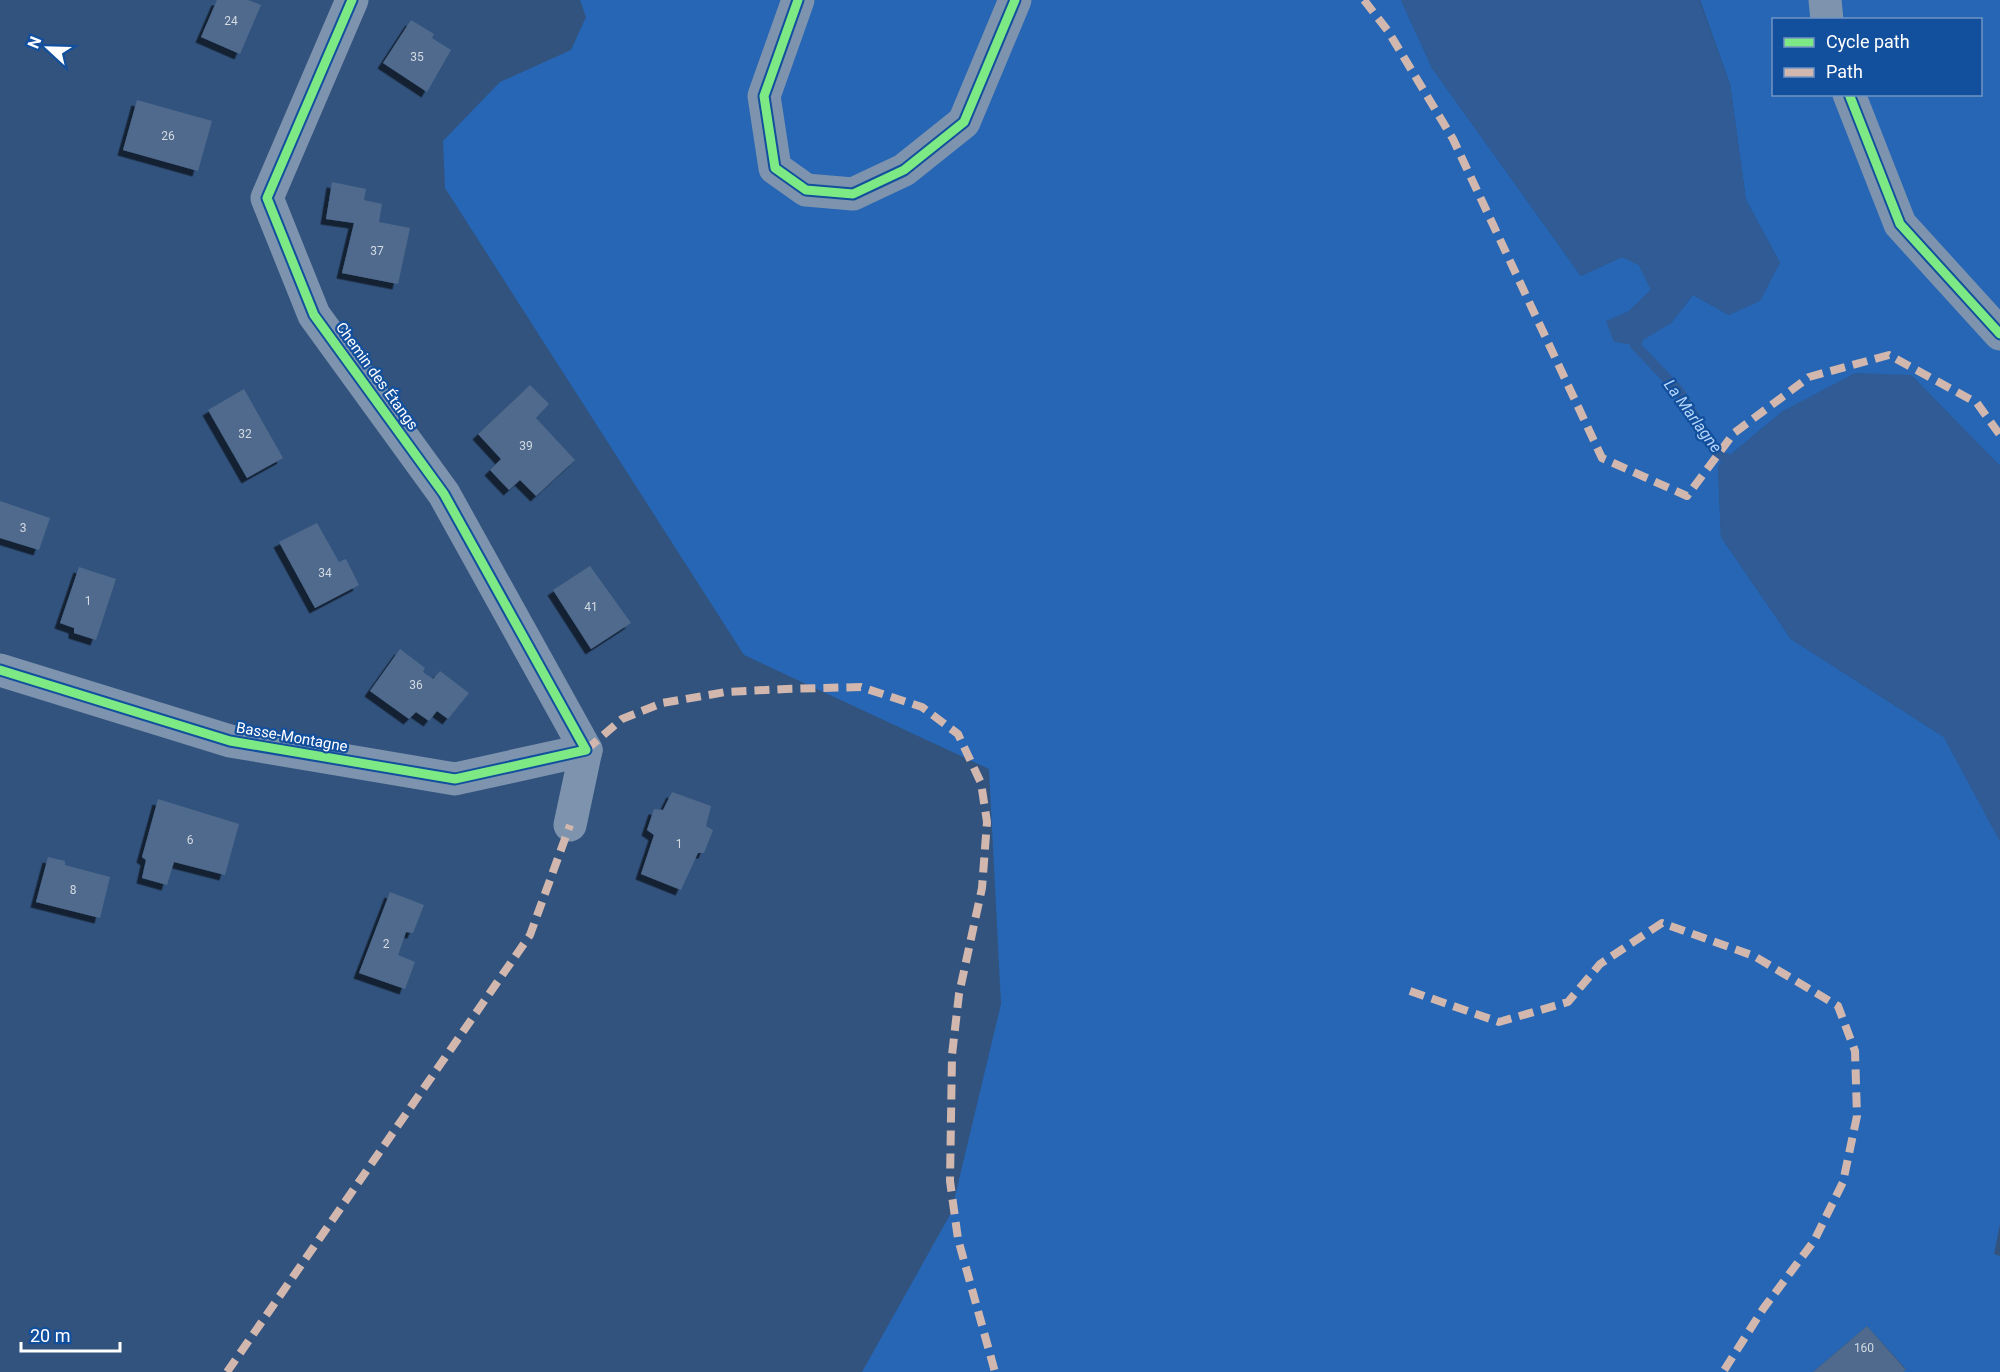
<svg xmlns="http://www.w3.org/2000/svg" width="2000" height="1372" font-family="Roboto,sans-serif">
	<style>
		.green { fill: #2666b4; fill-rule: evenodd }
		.water { fill: #305b94 }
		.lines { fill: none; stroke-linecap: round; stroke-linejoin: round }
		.stream { stroke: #305b94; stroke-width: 10 }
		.building { fill: #4f6a8c; filter: url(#shadow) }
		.minor { stroke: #7d93ae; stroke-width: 33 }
		.quiet { stroke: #d1b7ad; stroke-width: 8; stroke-dasharray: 15 8; stroke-linecap: butt }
		.cycleway-casing { stroke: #124f9d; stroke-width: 13 }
		.cycleway { stroke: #7ce984; stroke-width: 9 }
		.labels { text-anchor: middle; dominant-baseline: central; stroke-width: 4.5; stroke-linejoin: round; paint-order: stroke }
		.number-label { font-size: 12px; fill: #d3dae2 }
		.street-label { font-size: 15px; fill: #fff; stroke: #124f9d }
		.water-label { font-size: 16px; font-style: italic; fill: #b4d5fb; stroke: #124f9d }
	</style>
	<defs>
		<filter id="shadow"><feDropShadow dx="-5.5" dy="5.5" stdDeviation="0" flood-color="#0009"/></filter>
	</defs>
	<rect width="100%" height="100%" fill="#32537e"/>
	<path class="green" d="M 580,0 L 1401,0 L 1432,68 L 1581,276 L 1622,257 L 1639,265 L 1651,290 L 1629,311 L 1671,323 L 1693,295 L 1729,315 L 1780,263 L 1746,200 L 1730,84 L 1700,0 L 2000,0 L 2000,466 L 1911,375 L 1783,411 L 1718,465 L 1721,537 L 1791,639 L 1944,737 L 2000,841 L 2000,1224 L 1994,1254 L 2000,1256 L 2000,1372 L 1903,1372 L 1906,1369 L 1867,1326 L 1813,1372 L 862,1372 L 951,1213 L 1001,1004 L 989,769 L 744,655 L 445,188 L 443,141 L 500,82 L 571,50 L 586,17 ZM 1774,20 L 1980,20 L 1980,94 L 1774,94 Z"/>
	<g class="water">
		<path d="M 1401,0 L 1699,0 L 1730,84 L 1746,200 L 1780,263 L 1760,301 L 1729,315 L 1693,295 L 1671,323 L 1635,345 L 1614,342 L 1606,321 L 1629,311 L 1651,290 L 1639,265 L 1622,257 L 1581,276 L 1432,68 Z"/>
		<path d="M 1855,373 L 1911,375 L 2000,466 L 2000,841 L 1944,737 L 1791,639 L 1721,537 L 1718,465 L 1783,411 Z"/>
	</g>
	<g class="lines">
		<path class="stream" d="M 1641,334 L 1635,345 L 1679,391 L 1717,453 L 1738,465"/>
	</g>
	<g class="building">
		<path d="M 217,0 L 248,0 L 261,5 L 240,54 L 201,37 Z"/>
		<path d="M 411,20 L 434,34 L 432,38 L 451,50 L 427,92 L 383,63 Z"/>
		<path d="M 137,100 L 212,121 L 198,171 L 123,150 Z"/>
		<path d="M 332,182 L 366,189 L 364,200 L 382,204 L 379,222 L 410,228 L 398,284 L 342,273 L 354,223 L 326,219 Z"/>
		<path d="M 530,385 L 549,404 L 536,418 L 575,460 L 536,496 L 520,480 L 509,490 L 490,470 L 501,459 L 478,434 Z"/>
		<path d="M 244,389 L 283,458 L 247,478 L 208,410 Z"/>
		<path d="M 0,501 L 50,518 L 39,550 L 0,538 Z"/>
		<path d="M 317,523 L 339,562 L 346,559 L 359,585 L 315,608 L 279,542 Z"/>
		<path d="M 590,566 L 631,623 L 591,649 L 553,590 Z"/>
		<path d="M 79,567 L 116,579 L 96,640 L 74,633 L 74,628 L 60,623 Z"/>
		<path d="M 400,649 L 425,668 L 423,672 L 433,679 L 440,671 L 469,693 L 448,719 L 437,711 L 429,721 L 416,712 L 409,719 L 370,691 Z"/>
		<path d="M 672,792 L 711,806 L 706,826 L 713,830 L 704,853 L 698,853 L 681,890 L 641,874 L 654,835 L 647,830 L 654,809 L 663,810 Z"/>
		<path d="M 158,799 L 239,824 L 225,875 L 174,862 L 167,885 L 142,878 L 146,860 L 142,857 Z"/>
		<path d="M 48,857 L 65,861 L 65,865 L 110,877 L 100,918 L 36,902 Z"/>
		<path d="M 390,892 L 424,905 L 413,933 L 406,932 L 398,955 L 415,962 L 405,989 L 359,973 Z"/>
		<path d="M 1867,1326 L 1906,1370 L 1903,1372 L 1813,1372 Z"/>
	</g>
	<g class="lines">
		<g class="minor">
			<path d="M 352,0 L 267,198 L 314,315 L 444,494 L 586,750"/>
			<path d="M 798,0 L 764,96 L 775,168 L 806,190 L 853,194 L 904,170 L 964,122 L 1015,0"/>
			<path d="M 1825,0 L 1827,20"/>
			<path d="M 1849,94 L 1900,224 L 2000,334"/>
			<path d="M 0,670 L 230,741 L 455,779 L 586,750"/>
			<path d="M 570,825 L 586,750"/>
		</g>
		<g class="quiet">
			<path d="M 1364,0 L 1388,31 L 1453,139 L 1602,458 L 1687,496 L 1734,433 L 1809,377 L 1889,355 L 1977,403 L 2000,435"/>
			<path d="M 586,750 L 622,719 L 662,703 L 726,692 L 786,689 L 861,687 L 922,707 L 958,734 L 981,783 L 987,822 L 982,888 L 959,994 L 952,1055 L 950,1181 L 958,1239 L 995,1372"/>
			<path d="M 1410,991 L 1499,1022 L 1568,1002 L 1600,964 L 1662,923 L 1754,956 L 1838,1006 L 1855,1051 L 1857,1116 L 1843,1182 L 1814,1241 L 1763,1309 L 1723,1372"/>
			<path d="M 227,1372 L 530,935 L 570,825"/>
		</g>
		<g class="cycleway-casing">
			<g id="cycleway">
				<path d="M 798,0 L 764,96 L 775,168 L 806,190 L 853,194 L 904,170 L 964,122 L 1015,0"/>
				<path d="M 1849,94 L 1900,224 L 2000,334"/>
				<path d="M 0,670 L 230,741 L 455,779 L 586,750 L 444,494 L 314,315 L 267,198 L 352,0"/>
			</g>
		</g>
		<use href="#cycleway" class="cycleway"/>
	</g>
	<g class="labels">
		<g class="number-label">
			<text x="231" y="21">24</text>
			<text x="417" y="57">35</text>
			<text x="168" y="136">26</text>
			<text x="377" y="251">37</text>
			<text x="245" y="434">32</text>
			<text x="526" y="446">39</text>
			<text x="23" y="528">3</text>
			<text x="325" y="573">34</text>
			<text x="88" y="601">1</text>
			<text x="591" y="607">41</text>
			<text x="416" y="685">36</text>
			<text x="190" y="840">6</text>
			<text x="679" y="844">1</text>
			<text x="73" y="890">8</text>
			<text x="386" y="944">2</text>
			<text x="1864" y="1348">160</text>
		</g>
		<g class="street-label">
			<text transform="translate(377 376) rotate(54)">Chemin des Étangs</text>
			<text transform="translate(292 737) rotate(10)">Basse-Montagne</text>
		</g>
		<g class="water-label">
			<text transform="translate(1693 416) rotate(54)">La Marlagne</text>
		</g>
	</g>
	<rect x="1772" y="18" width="210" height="78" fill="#124f9d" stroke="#7195c4" stroke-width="1.5"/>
	<rect x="1784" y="38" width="30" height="9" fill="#7ce984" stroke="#7195c4" stroke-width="1.5"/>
	<text x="1826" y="48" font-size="18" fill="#ffffff">Cycle path</text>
	<rect x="1784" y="68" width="30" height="9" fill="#d1b7ad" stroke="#7195c4" stroke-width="1.5"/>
	<text x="1826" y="78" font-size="18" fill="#ffffff">Path</text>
	<g transform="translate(48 48) rotate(292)" stroke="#124f9d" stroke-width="4.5" paint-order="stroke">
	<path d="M0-4.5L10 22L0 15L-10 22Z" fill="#ffffff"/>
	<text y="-9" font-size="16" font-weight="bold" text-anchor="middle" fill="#ffffff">N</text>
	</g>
	<path d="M21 1342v9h99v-9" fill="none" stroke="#ffffff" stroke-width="3"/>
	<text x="30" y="1342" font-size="18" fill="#ffffff" stroke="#124f9d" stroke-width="4.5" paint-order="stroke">20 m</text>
</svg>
